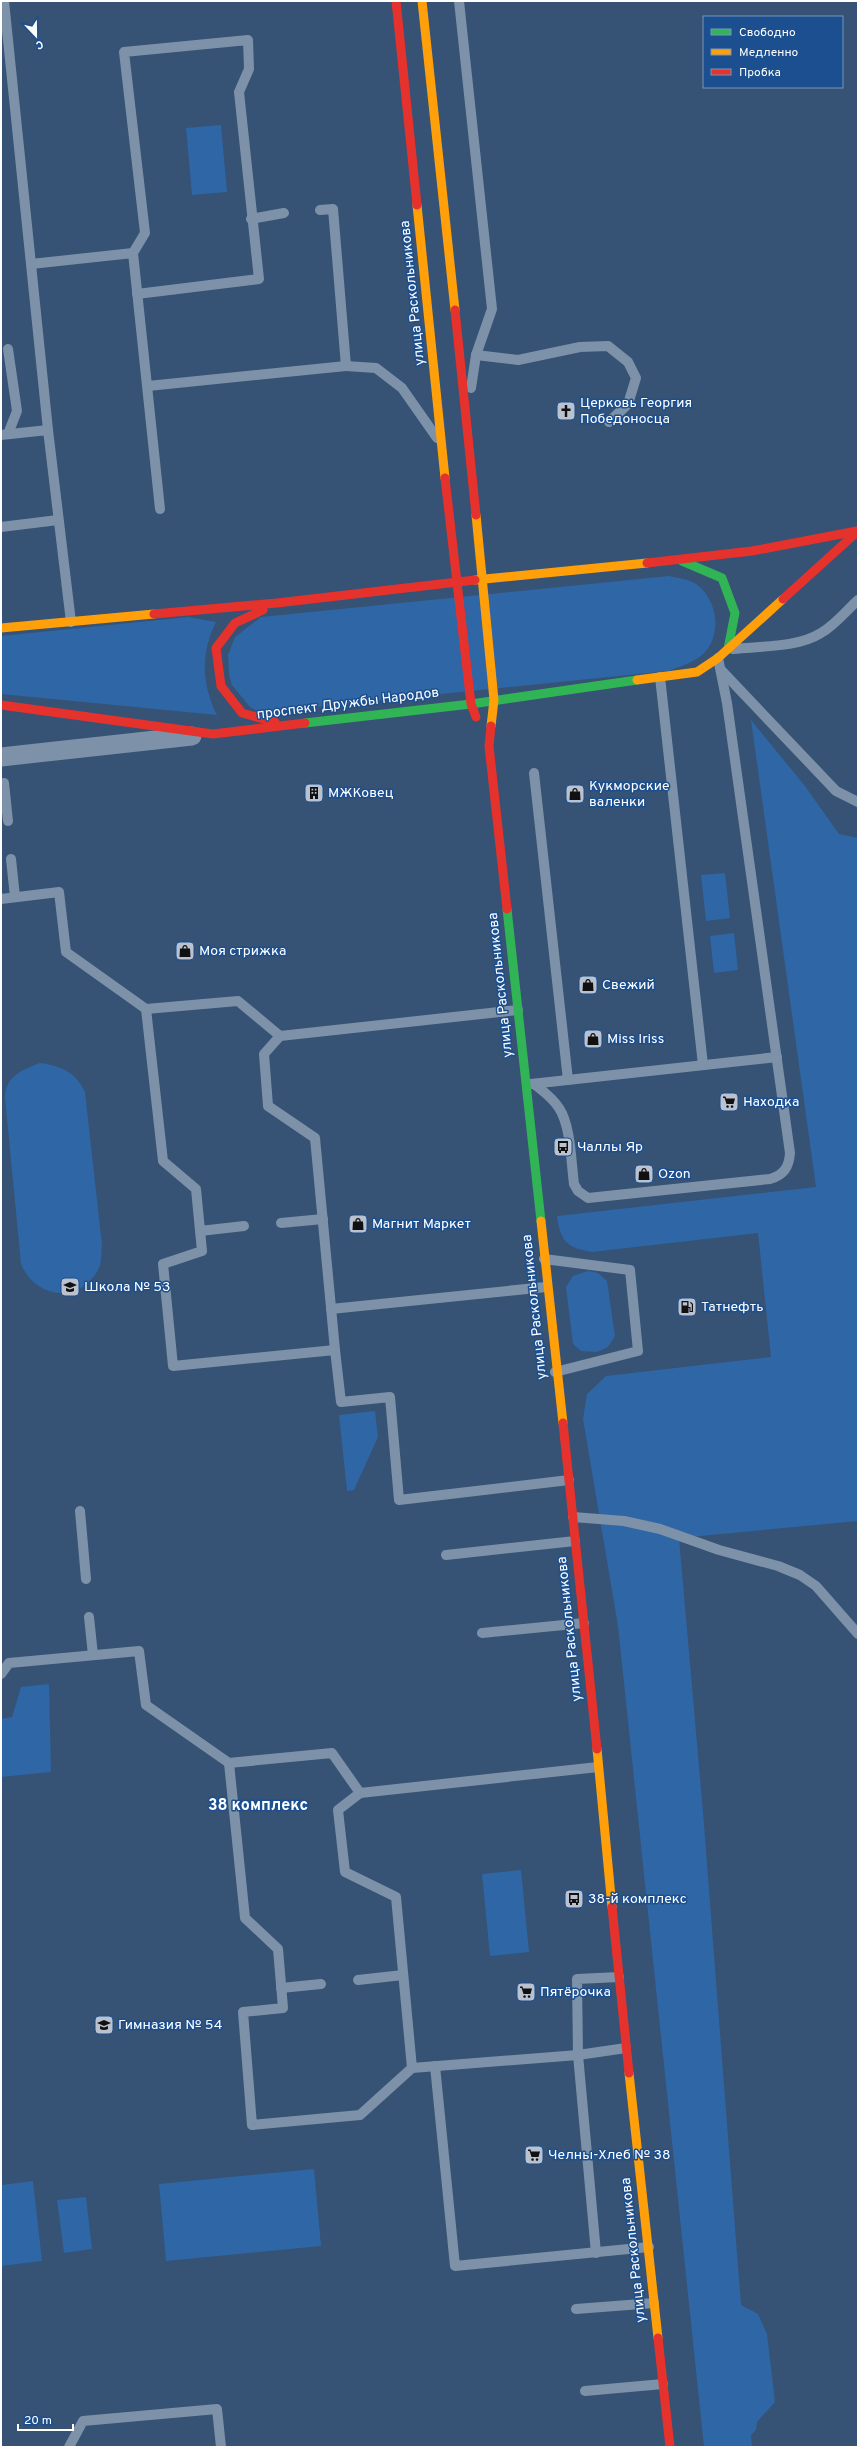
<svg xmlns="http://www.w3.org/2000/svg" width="859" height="2448" font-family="Overpass,sans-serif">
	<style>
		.green { fill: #2f66a5 }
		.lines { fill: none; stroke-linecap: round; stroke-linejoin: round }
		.lane { stroke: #7d92a8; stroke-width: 10 }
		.street { stroke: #7d92a8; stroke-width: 19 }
		.fast { stroke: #30b455; stroke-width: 9 }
		.slow { stroke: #ff9f0a; stroke-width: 9 }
		.jam { stroke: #e5322d; stroke-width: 9 }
		.labels { text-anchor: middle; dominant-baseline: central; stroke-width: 3; stroke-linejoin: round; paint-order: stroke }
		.street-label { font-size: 14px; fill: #fff; stroke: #1b4f8f }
		.poi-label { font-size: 14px; fill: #fff; stroke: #1b4f8f; text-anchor: start }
		.quarter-label { font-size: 16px; font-weight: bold; fill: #fff; stroke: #1b4f8f }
	</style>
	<rect width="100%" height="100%" fill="#365274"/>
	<g class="green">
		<path d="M 221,125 L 227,192 L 192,195 L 186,128 Z"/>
		<path d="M 669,576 C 679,578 688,579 696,584 C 718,599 723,637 702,655 C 692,663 680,667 668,671 L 276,711 L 257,711 L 250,707 L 232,685 L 229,675 L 228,655 L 235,637 L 261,617 Z"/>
		<path d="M 188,617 L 216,622 C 200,654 202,684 217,715 L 1,694 L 1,636 Z"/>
		<path d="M 751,720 L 805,786 L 839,834 L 858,838 L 858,1521 L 679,1538 L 703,1812 L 741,2305 L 758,2314 L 767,2334 L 775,2402 L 757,2422 L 756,2430 L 751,2435 L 752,2447 L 704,2447 L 618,1626 L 583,1419 L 587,1394 L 606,1376 L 771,1357 L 758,1233 L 592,1252 C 567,1248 560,1241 557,1216 L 816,1187 Z"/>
		<path d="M 725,873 L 730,918 L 706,921 L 701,875 Z"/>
		<path d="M 734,933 L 738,970 L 714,973 L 710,936 Z"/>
		<path d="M 40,1063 C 61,1066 76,1072 85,1092 L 102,1245 C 101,1254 102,1264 97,1272 C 77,1304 35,1298 21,1264 L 5,1098 C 5,1076 22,1070 40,1063 Z"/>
		<path d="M 588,1271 L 598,1273 L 607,1281 L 615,1336 L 608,1347 L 597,1352 L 581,1351 L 573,1344 L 566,1287 L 573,1276 Z"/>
		<path d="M 375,1411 L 378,1437 L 354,1490 L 347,1491 L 339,1415 Z"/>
		<path d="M 49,1684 L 51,1772 L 1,1777 L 1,1719 L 12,1717 L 21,1687 Z"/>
		<path d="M 521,1870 L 529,1952 L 490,1956 L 482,1874 Z"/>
		<path d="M 314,2169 L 321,2246 L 166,2261 L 159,2184 Z"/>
		<path d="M 33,2181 L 42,2261 L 1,2266 L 1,2185 Z"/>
		<path d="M 86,2197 L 92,2249 L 64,2253 L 57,2200 Z"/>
	</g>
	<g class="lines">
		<g class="lane">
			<path d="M 4,1 L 48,430"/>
			<path d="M 459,1 L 492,309 L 476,355 L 471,388"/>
			<path d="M 251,219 L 284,213"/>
			<path d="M 133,253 L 145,233 L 124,52 L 248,40 L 249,69 L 239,92 L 259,279 L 137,294"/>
			<path d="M 31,264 L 133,253 L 160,509"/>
			<path d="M 8,349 L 17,411 L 8,434"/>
			<path d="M 476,355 L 518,360 L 580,347 L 608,346 L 628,362 L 636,378 L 628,404 L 609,422"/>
			<path d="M 346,366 L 376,368 L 402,388 L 437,438"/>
			<path d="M 148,386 L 346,366 L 333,209 L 320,210"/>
			<path d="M 1,435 L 48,430 L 71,622"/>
			<path d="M 1,527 L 58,520"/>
			<path d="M 733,649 C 760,646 797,648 821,633 C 835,625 846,611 858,600"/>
			<path d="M 721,670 L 836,791 L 858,802"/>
			<path d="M 660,677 L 703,1065"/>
			<path d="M 534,773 L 568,1080"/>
			<path d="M 4,783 L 8,821"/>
			<path d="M 11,859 L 15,897"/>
			<path d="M 1,899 L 59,892 L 66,952 L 146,1009 L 238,1001 L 280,1036 L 518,1010"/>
			<path d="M 146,1009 L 163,1161 L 196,1189 L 202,1251 L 163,1264 L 173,1366 L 335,1350 L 315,1138 L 268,1106 L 264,1054 L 280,1036"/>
			<path d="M 531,1084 L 777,1057"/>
			<path d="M 534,1084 C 543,1091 553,1098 559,1108 C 571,1126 571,1162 574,1184 L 578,1191 L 588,1198 L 770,1179 C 784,1175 789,1167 790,1153 L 727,703 L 718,658"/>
			<path d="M 281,1223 L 323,1219"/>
			<path d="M 200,1231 L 244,1226"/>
			<path d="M 544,1259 L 630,1270 L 638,1351 L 555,1372"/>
			<path d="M 331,1309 L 546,1287"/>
			<path d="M 335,1350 L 341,1402 L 390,1397 L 399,1500 L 569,1480"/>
			<path d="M 80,1511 L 86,1579"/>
			<path d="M 573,1517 L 624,1521 L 660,1529 L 719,1550 L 778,1566 L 800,1575 L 816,1586 L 858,1634"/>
			<path d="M 446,1555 L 575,1541"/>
			<path d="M 89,1617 L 93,1655"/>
			<path d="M 482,1633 L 584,1623"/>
			<path d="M 1,1674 L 9,1663 L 139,1651 L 146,1705 L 229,1763 L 332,1753 L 360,1793 L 598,1767"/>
			<path d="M 229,1763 L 245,1918 L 278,1949 L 283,2008 L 243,2012 L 252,2125 L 360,2115 L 412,2068 L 396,1897 L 345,1872 L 338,1810 L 360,1793"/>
			<path d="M 358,1980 L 403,1975"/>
			<path d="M 281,1988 L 321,1984"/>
			<path d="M 435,2066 L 455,2266 L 649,2247"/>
			<path d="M 412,2068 L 578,2055 L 626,2048"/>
			<path d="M 596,2253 L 578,2055 L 577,1979 L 619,1977"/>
			<path d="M 576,2309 L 654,2303"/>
			<path d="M 585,2391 L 663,2384"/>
			<path d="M 69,2447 L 83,2421 L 217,2409 L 221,2447"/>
		</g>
		<path class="street" d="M 1,757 L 192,736"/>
		<g class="fast">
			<path d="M 682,561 L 722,578 L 735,613 L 728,649"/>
			<path d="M 305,723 L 471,704 L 637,680"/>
			<path d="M 507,909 L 541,1221"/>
		</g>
		<g class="slow">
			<path d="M 422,1 L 455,310"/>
			<path d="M 417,205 L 445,478"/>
			<path d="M 476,515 L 494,700 L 491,726"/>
			<path d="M 475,580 L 647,563"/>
			<path d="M 1,628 L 154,614"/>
			<path d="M 637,680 L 697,672 L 718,658 L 783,599"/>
			<path d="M 541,1221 L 563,1423"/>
			<path d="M 597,1749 L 612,1907"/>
			<path d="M 629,2073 L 658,2338"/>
		</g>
		<g class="jam">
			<path d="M 396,1 L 417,205"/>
			<path d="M 455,310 L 476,515"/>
			<path d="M 445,478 L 471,704 L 476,717"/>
			<path d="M 647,563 L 752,551 L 857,531"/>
			<path d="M 783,599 L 858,531"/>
			<path d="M 263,610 L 235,623 L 216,648 L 221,686 L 242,713 L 275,722"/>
			<path d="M 154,614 L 277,603 L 475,580"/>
			<path d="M 1,705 L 213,734 L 305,723"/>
			<path d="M 491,726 L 489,746 L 507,909"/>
			<path d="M 563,1423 L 597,1749"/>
			<path d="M 612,1907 L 629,2073"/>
			<path d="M 658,2338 L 670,2447"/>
		</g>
	</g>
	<defs>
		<g id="church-square" transform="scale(1)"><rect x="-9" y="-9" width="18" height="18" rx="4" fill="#b9c2ce" stroke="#1b4f8f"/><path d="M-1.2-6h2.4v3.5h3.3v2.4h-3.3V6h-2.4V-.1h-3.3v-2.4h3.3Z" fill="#111"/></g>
		<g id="building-square" transform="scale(1)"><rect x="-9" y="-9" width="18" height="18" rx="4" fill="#b9c2ce" stroke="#1b4f8f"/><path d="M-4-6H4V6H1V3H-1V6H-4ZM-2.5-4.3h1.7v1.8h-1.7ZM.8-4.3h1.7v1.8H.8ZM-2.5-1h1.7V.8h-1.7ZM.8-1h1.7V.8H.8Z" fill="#111"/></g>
		<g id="shop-square" transform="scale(1)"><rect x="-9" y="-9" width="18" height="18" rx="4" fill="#b9c2ce" stroke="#1b4f8f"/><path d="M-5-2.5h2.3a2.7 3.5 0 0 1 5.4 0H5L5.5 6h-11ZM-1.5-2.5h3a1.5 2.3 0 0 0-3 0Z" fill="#111"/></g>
		<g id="supermarket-square" transform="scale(1)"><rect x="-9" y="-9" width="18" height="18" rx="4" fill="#b9c2ce" stroke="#1b4f8f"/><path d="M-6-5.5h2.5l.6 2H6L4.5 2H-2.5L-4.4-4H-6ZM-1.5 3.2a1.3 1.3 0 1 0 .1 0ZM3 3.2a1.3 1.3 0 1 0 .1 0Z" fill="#111"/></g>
		<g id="bus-square" transform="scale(1)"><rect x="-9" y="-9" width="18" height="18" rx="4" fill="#b9c2ce" stroke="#1b4f8f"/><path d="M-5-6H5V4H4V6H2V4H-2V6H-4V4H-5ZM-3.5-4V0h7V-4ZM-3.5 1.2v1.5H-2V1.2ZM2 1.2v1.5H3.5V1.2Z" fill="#111"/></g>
		<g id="school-square" transform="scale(1)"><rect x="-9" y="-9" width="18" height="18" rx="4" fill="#b9c2ce" stroke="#1b4f8f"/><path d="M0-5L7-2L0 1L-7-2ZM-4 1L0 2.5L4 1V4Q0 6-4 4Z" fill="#111"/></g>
		<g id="fuel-square" transform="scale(1)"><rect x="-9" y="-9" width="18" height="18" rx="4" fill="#b9c2ce" stroke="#1b4f8f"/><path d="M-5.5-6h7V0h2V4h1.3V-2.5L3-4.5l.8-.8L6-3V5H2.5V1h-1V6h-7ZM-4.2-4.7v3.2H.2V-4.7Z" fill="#111"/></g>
	</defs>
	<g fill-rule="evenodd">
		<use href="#church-square" x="566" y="411"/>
		<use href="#building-square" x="314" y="793"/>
		<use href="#shop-square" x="575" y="794"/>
		<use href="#shop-square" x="185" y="951"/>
		<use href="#shop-square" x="588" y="985"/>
		<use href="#shop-square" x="593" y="1039"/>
		<use href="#supermarket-square" x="729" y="1102"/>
		<use href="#bus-square" x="563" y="1147"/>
		<use href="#shop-square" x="644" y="1174"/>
		<use href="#shop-square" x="358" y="1224"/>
		<use href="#school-square" x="70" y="1287"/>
		<use href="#fuel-square" x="687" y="1307"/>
		<use href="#bus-square" x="574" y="1899"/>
		<use href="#supermarket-square" x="526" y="1992"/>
		<use href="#school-square" x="104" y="2025"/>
		<use href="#supermarket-square" x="534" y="2155"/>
	</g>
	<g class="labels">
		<g class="street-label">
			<text transform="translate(413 293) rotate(-96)">улица Раскольникова</text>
			<text transform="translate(348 704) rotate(-7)">проспект Дружбы Народов</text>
			<text transform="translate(501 985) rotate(-96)">улица Раскольникова</text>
			<text transform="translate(535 1307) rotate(-96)">улица Раскольникова</text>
			<text transform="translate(570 1629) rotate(-96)">улица Раскольникова</text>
			<text transform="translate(634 2250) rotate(-96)">улица Раскольникова</text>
		</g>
		<g class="poi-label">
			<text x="580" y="403">Церковь Георгия<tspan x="580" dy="16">Победоносца</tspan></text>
			<text x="589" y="786">Кукморские<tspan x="589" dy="16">валенки</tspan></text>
			<text x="328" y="793">МЖКовец</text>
			<text x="199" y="951">Моя стрижка</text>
			<text x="602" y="985">Свежий</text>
			<text x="607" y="1039">Miss Iriss</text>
			<text x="743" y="1102">Находка</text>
			<text x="577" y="1147">Чаллы Яр</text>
			<text x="658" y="1174">Ozon</text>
			<text x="372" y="1224">Магнит Маркет</text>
			<text x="84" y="1287">Школа № 53</text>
			<text x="701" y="1307">Татнефть</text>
			<text x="588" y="1899">38-й комплекс</text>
			<text x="540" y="1992">Пятёрочка</text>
			<text x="118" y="2025">Гимназия № 54</text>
			<text x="548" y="2155">Челны-Хлеб № 38</text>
		</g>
		<g class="quarter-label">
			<text x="258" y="1806">38 комплекс</text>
		</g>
	</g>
	<rect width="859" height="2448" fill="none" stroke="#ffffff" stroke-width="4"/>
	<rect x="703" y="16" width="140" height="72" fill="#1b4f8f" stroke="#7695bc"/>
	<rect x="711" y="29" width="20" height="6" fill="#30b455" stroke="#7695bc"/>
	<text x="739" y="36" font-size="12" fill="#ffffff">Свободно</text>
	<rect x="711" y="49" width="20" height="6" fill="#ff9f0a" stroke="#7695bc"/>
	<text x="739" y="56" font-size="12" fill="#ffffff">Медленно</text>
	<rect x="711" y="69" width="20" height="6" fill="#e5322d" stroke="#7695bc"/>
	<text x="739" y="76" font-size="12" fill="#ffffff">Пробка</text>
	<g transform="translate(36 36) rotate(158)" stroke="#1b4f8f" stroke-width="3" paint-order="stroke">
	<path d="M0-3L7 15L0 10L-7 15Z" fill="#ffffff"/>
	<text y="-6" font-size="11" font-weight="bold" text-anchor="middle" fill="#ffffff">С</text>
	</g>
	<path d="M18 2424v6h55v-6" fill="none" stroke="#ffffff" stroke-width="2"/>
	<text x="24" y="2424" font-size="12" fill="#ffffff" stroke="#1b4f8f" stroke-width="3" paint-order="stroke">20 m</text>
</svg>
